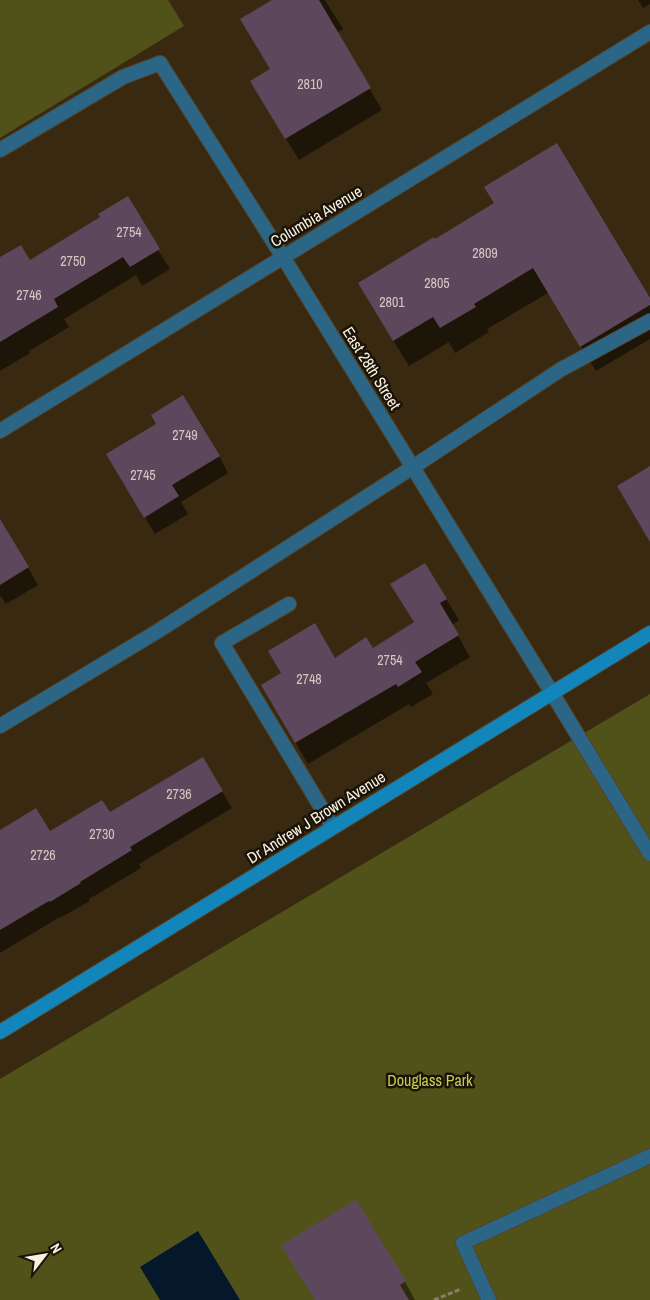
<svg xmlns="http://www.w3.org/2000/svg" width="650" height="1300" font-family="'Archivo Narrow',sans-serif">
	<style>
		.green { fill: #515219 }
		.water { fill: #04172b }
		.shadow { fill: #0007 }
		.building { fill: #5d475c }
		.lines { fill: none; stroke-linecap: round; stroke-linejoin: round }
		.service-casing { stroke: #53452d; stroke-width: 16 }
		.minor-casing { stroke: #53452d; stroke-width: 16 }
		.secondary-casing { stroke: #53452d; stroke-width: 16 }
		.path { stroke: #8c7f6a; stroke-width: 3; stroke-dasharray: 5 2.5; stroke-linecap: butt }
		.service { stroke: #2b6687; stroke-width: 14 }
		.minor { stroke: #2b6687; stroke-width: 14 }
		.secondary { stroke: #1285ba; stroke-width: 14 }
		.labels { text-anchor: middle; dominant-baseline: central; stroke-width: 5; stroke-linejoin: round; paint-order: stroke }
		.number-label { font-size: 14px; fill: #d4c6c0 }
		.street-label { font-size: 16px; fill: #fbf0e2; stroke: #1a1308 }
		.park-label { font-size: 16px; fill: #c9cc4c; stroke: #1a1308 }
	</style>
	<rect width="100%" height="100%" fill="#382910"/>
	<g class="green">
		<path d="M 0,0 L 168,0 L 184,26 L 0,138 Z"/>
		<path d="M 650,694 L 650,1300 L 0,1300 L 0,1079 Z"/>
	</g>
	<path class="water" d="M 198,1231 L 240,1300 L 160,1300 L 140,1267 Z"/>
	<g class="shadow">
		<path d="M 275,0 L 325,0 L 343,29 L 337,33 L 382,110 L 299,160 L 264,103 L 271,69 Z"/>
		<path d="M 638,0 L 650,0 L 650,4 L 643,8 Z"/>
		<path d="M 434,239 L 650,300 L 650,339 L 596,371 L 548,293 L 487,329 L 489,332 L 455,353 L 449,342 L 409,366 L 374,309 Z"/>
		<path d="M 158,250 L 170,269 L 142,286 L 136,275 L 64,319 L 69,327 L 29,351 L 30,353 L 0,371 L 0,259 L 30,262 Z"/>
		<path d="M 219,456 L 228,473 L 181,502 L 188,514 L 155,534 L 117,472 Z"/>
		<path d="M 0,521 L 38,585 L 6,604 L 0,595 Z"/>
		<path d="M 446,599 L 459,620 L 452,625 L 470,657 L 426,683 L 433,694 L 411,707 L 409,704 L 308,764 L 262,685 L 334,659 L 372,649 L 415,622 L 404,606 Z"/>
		<path d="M 202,758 L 232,808 L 139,864 L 141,868 L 89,899 L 90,901 L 60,918 L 60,917 L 0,953 L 0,845 L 50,833 L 109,814 Z"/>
		<path d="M 405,1282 L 415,1300 L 315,1300 Z"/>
	</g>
	<g class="building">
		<path d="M 272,0 L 319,0 L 371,88 L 285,139 L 250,81 L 270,69 L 240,19 Z"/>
		<path d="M 557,143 L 650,298 L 650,305 L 580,347 L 533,268 L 474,304 L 476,307 L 440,328 L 433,317 L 393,341 L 358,283 L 434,237 L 435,239 L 494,203 L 484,187 Z"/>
		<path d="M 128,196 L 160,249 L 130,267 L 123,257 L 54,299 L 58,307 L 0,342 L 0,257 L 21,245 L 30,260 L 100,217 L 98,214 Z"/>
		<path d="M 183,395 L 220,456 L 172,485 L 179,496 L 144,518 L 106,454 L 156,424 L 151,415 Z"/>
		<path d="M 650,466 L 650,542 L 617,486 Z"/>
		<path d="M 0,519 L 29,567 L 0,585 Z"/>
		<path d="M 425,563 L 447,599 L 440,603 L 459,635 L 415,662 L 422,672 L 398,687 L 396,684 L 295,743 L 261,685 L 281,673 L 268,651 L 315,623 L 335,658 L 366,637 L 373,648 L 414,622 L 390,584 Z"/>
		<path d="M 203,757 L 223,791 L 130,847 L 132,850 L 80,882 L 81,883 L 50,902 L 49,901 L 0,930 L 0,830 L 36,808 L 50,831 L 102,800 L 110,812 Z"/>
		<path d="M 356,1200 L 406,1281 L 400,1285 L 409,1300 L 315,1300 L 281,1245 Z"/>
	</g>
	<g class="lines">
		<g class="service-casing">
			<g id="service">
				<path d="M 0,150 L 123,77 L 160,63"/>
				<path d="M 289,604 L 222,643 L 333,827"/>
				<path d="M 552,693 L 650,854"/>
				<path d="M 0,726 L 158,631 L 413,467 L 560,370 L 650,321"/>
				<path d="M 489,1300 L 463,1243 L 650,1156"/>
			</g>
		</g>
		<g class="minor-casing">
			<g id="minor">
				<path d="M 160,63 L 283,257 L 552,693"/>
				<path d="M 0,431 L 650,32"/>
			</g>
		</g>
		<g class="secondary-casing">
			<path id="secondary" d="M 0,1032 L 650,633"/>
		</g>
		<path class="path" d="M 434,1300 L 461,1289"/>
		<use href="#service" class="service"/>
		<use href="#minor" class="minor"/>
		<use href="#secondary" class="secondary"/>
	</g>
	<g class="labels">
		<g class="number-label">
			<text x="310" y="84">2810</text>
			<text x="129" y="232">2754</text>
			<text x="485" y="253">2809</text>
			<text x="73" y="261">2750</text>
			<text x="437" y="283">2805</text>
			<text x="29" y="295">2746</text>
			<text x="392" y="302">2801</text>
			<text x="185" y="435">2749</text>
			<text x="143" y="475">2745</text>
			<text x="390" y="660">2754</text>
			<text x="309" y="679">2748</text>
			<text x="179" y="794">2736</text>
			<text x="102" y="834">2730</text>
			<text x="43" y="855">2726</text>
		</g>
		<g class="street-label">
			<text transform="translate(316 216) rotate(-31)">Columbia Avenue</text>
			<text transform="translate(372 368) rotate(58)">East 28th Street</text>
			<text transform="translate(316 817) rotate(-32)">Dr Andrew J Brown Avenue</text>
		</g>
		<g class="park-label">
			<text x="430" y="1080">Douglass Park</text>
		</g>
	</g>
	<g transform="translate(45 1255) rotate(59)" stroke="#1a1308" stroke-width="4" paint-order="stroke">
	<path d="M0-4L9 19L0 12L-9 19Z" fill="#fbf0e2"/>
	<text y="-8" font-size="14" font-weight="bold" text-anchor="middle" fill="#fbf0e2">N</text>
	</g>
</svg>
